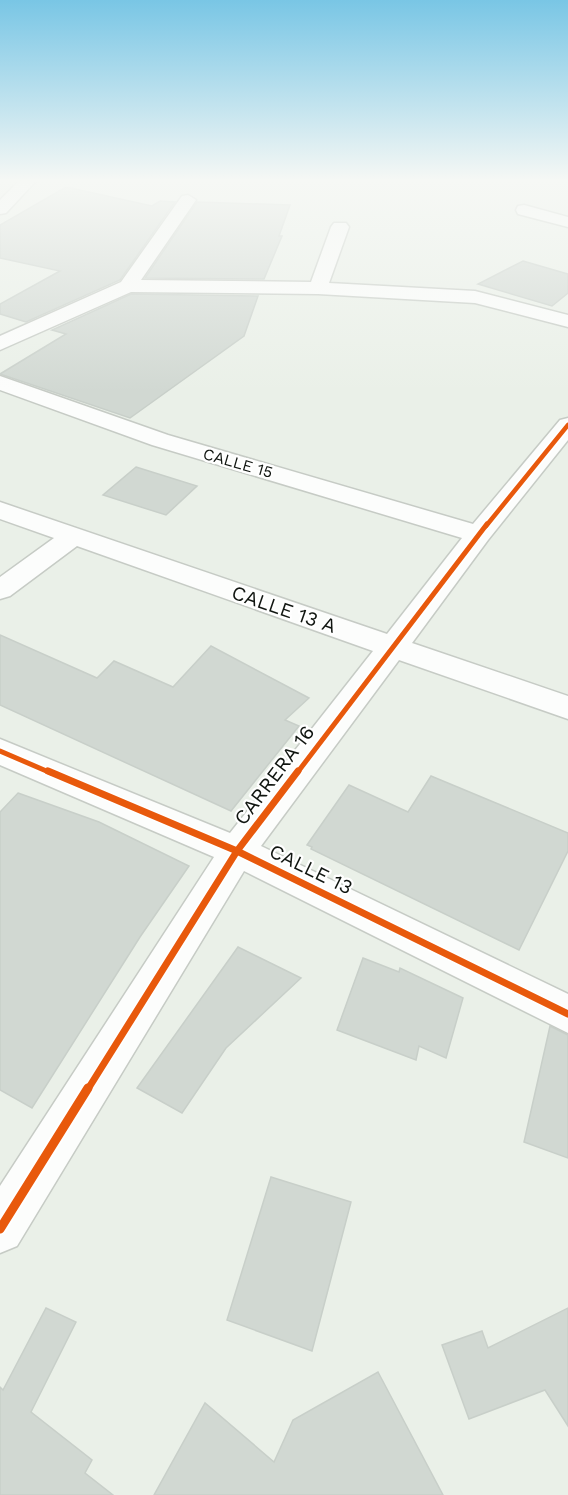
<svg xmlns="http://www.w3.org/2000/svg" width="568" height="1495" font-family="'Work Sans',sans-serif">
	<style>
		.building { fill: #d1d8d2; stroke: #c8cfc9; stroke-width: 1.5 }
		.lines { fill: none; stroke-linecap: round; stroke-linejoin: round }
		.minor-casing { stroke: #c6cbc5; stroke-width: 3 }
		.minor { fill: #fcfdfc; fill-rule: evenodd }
		.cycleway-far3-casing { stroke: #fff; stroke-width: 8 }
		.cycleway-far2-casing { stroke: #fff; stroke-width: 9 }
		.cycleway-far1-casing { stroke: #fff; stroke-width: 10 }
		.cycleway-casing { stroke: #fff; stroke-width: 13 }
		.cycleway-far3 { stroke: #e8590c; stroke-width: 4.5 }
		.cycleway-far2 { stroke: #e8590c; stroke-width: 5 }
		.cycleway-far1 { stroke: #e8590c; stroke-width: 7 }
		.cycleway { stroke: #e8590c; stroke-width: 9 }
		.labels { text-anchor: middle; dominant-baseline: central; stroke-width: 4.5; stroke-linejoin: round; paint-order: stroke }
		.far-street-label { font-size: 16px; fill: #101510; stroke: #fff }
		.street-label { font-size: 20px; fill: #101510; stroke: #fff }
	</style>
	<rect width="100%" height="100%" fill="#eaf0e8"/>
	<g class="building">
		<path d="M 66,187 L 152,206 L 160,201 L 175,202 L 120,280 L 26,322 L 0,314 L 0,304 L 60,271 L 0,258 L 0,225 Z"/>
		<path d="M 197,202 L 290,205 L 279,236 L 282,236 L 264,279 L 145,278 Z"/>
		<path d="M 523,261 L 568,274 L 568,293 L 552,306 L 478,284 Z"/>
		<path d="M 131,294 L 258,296 L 244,336 L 130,418 L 0,374 L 66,334 L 52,330 Z"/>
		<path d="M 136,467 L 197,486 L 166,515 L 103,495 Z"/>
		<path d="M 0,635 L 97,678 L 114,661 L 173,687 L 211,646 L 309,698 L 285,720 L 299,726 L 231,811 L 0,705 Z"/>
		<path d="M 431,776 L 568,833 L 568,851 L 519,950 L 311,849 L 312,847 L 307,845 L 349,785 L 408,812 Z"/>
		<path d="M 18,793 L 99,822 L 189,866 L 140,937 L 32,1108 L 0,1090 L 0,812 Z"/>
		<path d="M 238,947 L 301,978 L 226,1048 L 182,1113 L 137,1088 Z"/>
		<path d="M 363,958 L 399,972 L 400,968 L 463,998 L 446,1058 L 419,1046 L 416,1060 L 337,1030 Z"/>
		<path d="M 550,1026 L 568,1035 L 568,1158 L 524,1142 Z"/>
		<path d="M 271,1177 L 351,1202 L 312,1351 L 227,1320 Z"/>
		<path d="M 46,1308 L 76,1322 L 31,1412 L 92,1460 L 85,1473 L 113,1495 L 0,1495 L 0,1387 L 3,1390 Z"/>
		<path d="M 568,1308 L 568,1426 L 545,1390 L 469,1419 L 442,1345 L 482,1331 L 488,1348 Z"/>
		<path d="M 378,1372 L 443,1495 L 154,1495 L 205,1403 L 274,1462 L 293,1420 Z"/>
	</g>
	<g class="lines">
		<g class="minor-casing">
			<g id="minor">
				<path d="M 18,182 L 35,182 L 6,213 L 0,214 L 0,200 Z"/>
				<path d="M 188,195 L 196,200 L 141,280 L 311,282 L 331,227 L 334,223 L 346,223 L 349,227 L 329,283 L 475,291 L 568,315 L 568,327 L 475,303 L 318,294 L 131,292 L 0,350 L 0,336 L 121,282 L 182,196 Z"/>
				<path d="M 524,205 L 568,217 L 568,227 L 518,214 L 516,210 L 518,206 Z"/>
				<path d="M 0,376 L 168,435 L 473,524 L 560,420 L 568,418 L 568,440 L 488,540 L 412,643 L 568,696 L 568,719 L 399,660 L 261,846 L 568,994 L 568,1033 L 244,871 L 17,1246 L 0,1253 L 0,1186 L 214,857 L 0,765 L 0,739 L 230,833 L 373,651 L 77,546 L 10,596 L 0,599 L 0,577 L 54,538 L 0,519 L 0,502 L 387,634 L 462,538 L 152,445 L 0,390 Z"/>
			</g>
		</g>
		<use href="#minor" class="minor"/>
		<g class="cycleway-far3-casing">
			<path id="cycleway-far3" d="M 486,526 L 568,425"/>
		</g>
		<g class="cycleway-far2-casing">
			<g id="cycleway-far2">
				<path d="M 0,751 L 51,773"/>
				<path d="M 297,773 L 487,524"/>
			</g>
		</g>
		<g class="cycleway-far1-casing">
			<g id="cycleway-far1">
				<path d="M 48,771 L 237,851 L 568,1014"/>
				<path d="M 88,1089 L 237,851 L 298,771"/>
			</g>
		</g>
		<g class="cycleway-casing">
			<path id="cycleway" d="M 0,1229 L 88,1088"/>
		</g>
		<use href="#cycleway-far3" class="cycleway-far3"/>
		<use href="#cycleway-far2" class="cycleway-far2"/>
		<use href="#cycleway-far1" class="cycleway-far1"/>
		<use href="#cycleway" class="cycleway"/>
	</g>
	<linearGradient id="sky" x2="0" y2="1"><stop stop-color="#79c6e5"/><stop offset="0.46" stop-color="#f6f8f5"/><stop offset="1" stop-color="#f6f8f5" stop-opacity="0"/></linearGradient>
	<rect width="568" height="392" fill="url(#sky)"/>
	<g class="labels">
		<g class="far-street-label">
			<text transform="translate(238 463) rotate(16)">CALLE 15</text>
		</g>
		<g class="street-label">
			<text transform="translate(284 609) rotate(19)">CALLE 13 A</text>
			<text transform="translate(274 775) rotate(-53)">CARRERA 16</text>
			<text transform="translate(311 869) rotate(26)">CALLE 13</text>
		</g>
	</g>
</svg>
